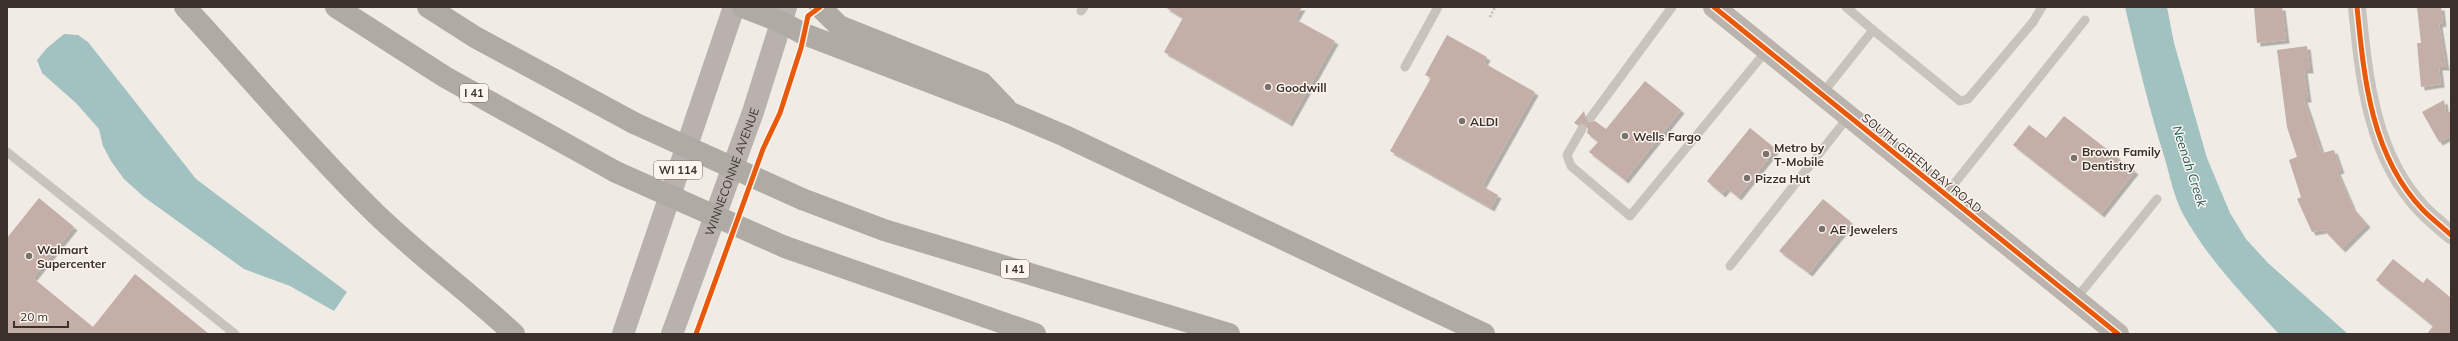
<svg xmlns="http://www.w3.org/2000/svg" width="2458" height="341" font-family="Mulish,sans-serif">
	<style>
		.water { fill: #a1c2c1 }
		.building { fill: #c3afa7; filter: url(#shadow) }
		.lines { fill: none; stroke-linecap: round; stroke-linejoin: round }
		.path { stroke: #c2bbb6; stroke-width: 2.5; stroke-dasharray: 2 2; stroke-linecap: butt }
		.lane { stroke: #c9c3be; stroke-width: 9 }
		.street { stroke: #c9c3be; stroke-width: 18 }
		.secondary { stroke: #bab3ae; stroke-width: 22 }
		.primary { stroke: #b8b1ad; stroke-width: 22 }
		.highway { stroke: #afaaa4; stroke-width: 22 }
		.highway-bridge { stroke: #afaaa4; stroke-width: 22 }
		.cycleway-casing { stroke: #fbf5ee; stroke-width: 8 }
		.cycleway { stroke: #e8590c; stroke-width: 5 }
		.poi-dot { fill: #7a716c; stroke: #fbf5ee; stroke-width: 1.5 }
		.labels { text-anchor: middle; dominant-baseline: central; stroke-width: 3; stroke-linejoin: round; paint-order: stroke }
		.shield { fill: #fbf5ee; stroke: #756b66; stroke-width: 1 }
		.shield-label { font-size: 11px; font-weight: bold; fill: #3b302b }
		.poi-label { font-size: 12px; font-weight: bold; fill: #3b302b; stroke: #fbf5ee; text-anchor: start }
		.street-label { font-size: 12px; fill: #3b302b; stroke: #fbf5ee }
		.water-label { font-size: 13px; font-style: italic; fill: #1f5a5e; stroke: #fbf5ee }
	</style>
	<defs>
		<filter id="shadow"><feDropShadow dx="3.5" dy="3.5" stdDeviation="0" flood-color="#0004"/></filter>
	</defs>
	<rect width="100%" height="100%" fill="#f0ebe5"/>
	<g class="water">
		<path d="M 2125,7 L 2167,7 L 2174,43 L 2207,158 L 2230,213 L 2246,239 L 2268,263 L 2348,334 L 2279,334 C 2244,296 2208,259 2183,214 C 2174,197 2170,177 2165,159 C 2149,109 2137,58 2125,7 Z"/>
		<path d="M 64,34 L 78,35 L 88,42 L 196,179 L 347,292 L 334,311 L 290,286 L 244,269 L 144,197 L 124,179 L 111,161 L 103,146 L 99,129 L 76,103 L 42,73 L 37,60 L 47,48 Z"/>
	</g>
	<g class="building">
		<path d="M 1165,7 L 1302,7 L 1295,19 L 1335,41 L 1289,123 L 1164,52 L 1183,18 Z"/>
		<path d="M 2254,7 L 2282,7 L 2286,40 L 2257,43 Z"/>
		<path d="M 2417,7 L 2441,7 L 2443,23 L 2439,24 L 2446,67 L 2439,67 L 2441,84 L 2421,87 L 2417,43 L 2421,43 Z"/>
		<path d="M 1447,35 L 1487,57 L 1484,63 L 1535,92 L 1482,186 L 1498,195 L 1491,208 L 1390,151 L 1431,78 L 1425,75 Z"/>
		<path d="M 2307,46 L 2310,70 L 2304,70 L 2308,99 L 2304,99 L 2322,153 L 2334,150 L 2341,170 L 2337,171 L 2353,208 L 2367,224 L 2342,249 L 2324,230 L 2312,232 L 2297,199 L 2301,197 L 2289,160 L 2297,157 L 2287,127 L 2277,50 Z"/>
		<path d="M 1645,81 L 1681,110 L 1625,180 L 1589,152 L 1598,142 L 1587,133 L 1588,129 L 1585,124 L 1577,125 L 1574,123 L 1584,111 L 1587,122 L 1595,121 L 1606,129 Z"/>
		<path d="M 2444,100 L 2446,113 L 2451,111 L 2451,136 L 2439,142 L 2422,112 Z"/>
		<path d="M 2064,116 L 2135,171 L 2101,214 L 2013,145 L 2029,125 L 2046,138 Z"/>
		<path d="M 1750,128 L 1776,149 L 1738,197 L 1727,188 L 1722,194 L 1707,181 Z"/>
		<path d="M 39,198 L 74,227 L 33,278 L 93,327 L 135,274 L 209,334 L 7,334 L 7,238 Z"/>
		<path d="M 1823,199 L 1851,222 L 1809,273 L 1779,251 Z"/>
		<path d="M 2393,259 L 2423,283 L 2427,278 L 2451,298 L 2451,334 L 2427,334 L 2433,326 L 2376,280 Z"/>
	</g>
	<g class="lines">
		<path class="path" d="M 1490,17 L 1495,7"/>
		<g class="lane">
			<path d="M 1081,11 L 1084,7"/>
			<path d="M 1873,30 L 1960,101 L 1968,99 L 2033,22 L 2042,7"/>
			<path d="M 1405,67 L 1438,7"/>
			<path d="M 1822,94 L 1873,30 L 1846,7"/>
			<path d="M 1591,117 L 1672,7"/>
			<path d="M 1582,129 L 1567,155 L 1571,166 L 1630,216 L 1767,50"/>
			<path d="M 7,152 L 235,334"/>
			<path d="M 1946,194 L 2085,20"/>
			<path d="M 1730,266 L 1849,116"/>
			<path d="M 2075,300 L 2157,199"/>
		</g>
		<path class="street" d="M 2357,7 C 2364,78 2371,156 2423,210 C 2432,219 2442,227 2451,235"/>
		<path class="secondary" d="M 1714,7 L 2118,334"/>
		<g class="primary">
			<path d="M 623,334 L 734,7"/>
			<path id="s1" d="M 672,334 L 753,112 L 786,7"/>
		</g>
		<g class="highway">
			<path d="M 185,7 C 247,74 305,144 370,208 C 415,253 467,290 514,334"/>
			<path d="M 336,7 L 445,77 L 616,172"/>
			<path d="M 428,7 L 475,37 L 634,123"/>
			<path d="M 743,7 L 781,22 L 804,34 L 1011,113 L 1065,136 L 1484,334"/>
			<path d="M 820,7 L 839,26 L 982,83 L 1006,108"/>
			<path d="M 802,199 L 884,230 L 1229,334"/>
			<path d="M 785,247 L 1035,334"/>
		</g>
		<g class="highway-bridge">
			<path d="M 634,123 L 802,199"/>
			<path d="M 616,172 L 785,247"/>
		</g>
		<g class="cycleway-casing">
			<g id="cycleway">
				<path d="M 1714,7 L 2118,334"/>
				<path d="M 2357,7 C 2364,78 2371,156 2423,210 C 2432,219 2442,227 2451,235"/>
				<path d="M 696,334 L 763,149 L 780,113 L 801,48 L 808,16 L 820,7"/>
			</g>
		</g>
		<use href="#cycleway" class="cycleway"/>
	</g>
	<g class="poi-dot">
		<circle cx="1268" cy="87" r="4"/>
		<circle cx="1462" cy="121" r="4"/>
		<circle cx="1625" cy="136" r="4"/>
		<circle cx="1766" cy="154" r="4"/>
		<circle cx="2074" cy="158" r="4"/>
		<circle cx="1747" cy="178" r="4"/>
		<circle cx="1822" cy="229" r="4"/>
		<circle cx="29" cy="256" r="4"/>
	</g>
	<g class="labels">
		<g class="shield">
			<rect x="460" y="84" width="28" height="18" rx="3"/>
			<rect x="654" y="161" width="48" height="18" rx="3"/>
			<rect x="1001" y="260" width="28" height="18" rx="3"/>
		</g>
		<g class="shield-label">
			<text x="474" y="93">I 41</text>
			<text x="678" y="170">WI 114</text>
			<text x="1015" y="269">I 41</text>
		</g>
		<g class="poi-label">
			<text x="1276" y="87">Goodwill</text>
			<text x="1470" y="121">ALDI</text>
			<text x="1633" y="136">Wells Fargo</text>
			<text x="1774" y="147">Metro by<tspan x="1774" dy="14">T-Mobile</tspan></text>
			<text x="2082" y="151">Brown Family<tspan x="2082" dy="14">Dentistry</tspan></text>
			<text x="1755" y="178">Pizza Hut</text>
			<text x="1830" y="229">AE Jewelers</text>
			<text x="37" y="249">Walmart<tspan x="37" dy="14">Supercenter</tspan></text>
		</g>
		<g class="street-label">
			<text transform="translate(1922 163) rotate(39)">SOUTH GREEN BAY ROAD</text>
			<text stroke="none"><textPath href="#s1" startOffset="173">WINNECONNE AVENUE</textPath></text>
		</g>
		<g class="water-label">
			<text transform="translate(2190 166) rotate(72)">Neenah Creek</text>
		</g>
	</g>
	<rect width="2458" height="341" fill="none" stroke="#3b302b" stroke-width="16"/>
	<path d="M14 321v6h54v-6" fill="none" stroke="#3b302b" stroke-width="2"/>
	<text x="20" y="321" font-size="12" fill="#3b302b" stroke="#fbf5ee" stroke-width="3" paint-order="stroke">20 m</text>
</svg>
